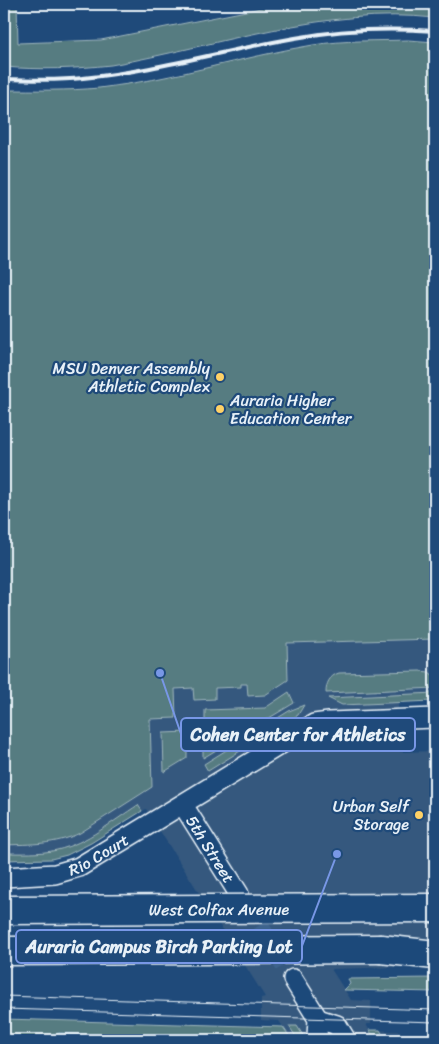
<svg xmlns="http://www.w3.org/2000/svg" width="439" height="1044" font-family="Sriracha,sans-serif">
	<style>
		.built { fill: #34587e }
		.green { fill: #567b81; stroke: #9fb6bc }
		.water { fill: #42799d; stroke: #84a9c1 }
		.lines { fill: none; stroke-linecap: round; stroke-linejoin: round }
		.minor-tunnel { stroke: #3d638d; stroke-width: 19; stroke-dasharray: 19 9; stroke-linecap: butt }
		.minor-casing { stroke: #e8f1f8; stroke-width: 22 }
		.motorway-casing { stroke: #e8f1f8; stroke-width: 31 }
		.minor { stroke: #1f4a7a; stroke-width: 19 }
		.motorway { stroke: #1f4a7a; stroke-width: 28 }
		.tram { stroke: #e8f1f8; stroke-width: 1 }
		.rail { stroke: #e8f1f8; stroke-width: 4 }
		.primary-bridge-casing { stroke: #e8f1f8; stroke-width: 31; stroke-linecap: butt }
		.primary-bridge { stroke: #1f4a7a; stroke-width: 28 }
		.poi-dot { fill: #ffd166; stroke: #1f4a7a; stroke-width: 2 }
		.labels { text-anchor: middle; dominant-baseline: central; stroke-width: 4.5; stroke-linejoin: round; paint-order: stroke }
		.poi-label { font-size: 16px; fill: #e8f1f8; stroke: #1f4a7a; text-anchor: end }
		.street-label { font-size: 16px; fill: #e8f1f8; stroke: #1f4a7a }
		.leader { fill: none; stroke: #7897e6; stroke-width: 2 }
		.callout-dot { fill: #7897e6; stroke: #1f4a7a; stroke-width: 2 }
		.callout { fill: #1f4a7a; stroke: #7897e6; stroke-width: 2 }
		.callout-label { font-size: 18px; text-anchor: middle; font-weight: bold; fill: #e8f1f8 }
	</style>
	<rect width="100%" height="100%" fill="#1f4a7a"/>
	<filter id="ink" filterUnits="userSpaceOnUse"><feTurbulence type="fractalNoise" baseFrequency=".02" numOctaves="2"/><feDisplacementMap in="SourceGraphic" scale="10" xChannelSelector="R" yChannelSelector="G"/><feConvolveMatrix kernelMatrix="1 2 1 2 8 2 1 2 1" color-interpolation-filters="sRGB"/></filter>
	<g filter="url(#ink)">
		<path class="built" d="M 435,66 L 435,701 L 398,703 L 400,752 L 435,751 L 435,966 L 331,969 L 351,1000 L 371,1001 L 371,1024 L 366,1024 L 369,1030 L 435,1033 L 435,1040 L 292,1040 L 279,1021 L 261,1020 L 261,998 L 265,997 L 146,809 L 91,843 L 67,855 L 51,859 L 4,860 L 4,113 Z"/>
		<g class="green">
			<path d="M 4,4 L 17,4 L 18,43 L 101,40 L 281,4 L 435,4 L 435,18 C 326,6 218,46 111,65 C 75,69 40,70 4,67 Z"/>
			<path d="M 408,40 L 435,42 L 435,639 L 287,643 L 288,680 L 265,695 L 248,696 L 247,684 L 241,684 L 241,687 L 215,688 L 215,699 L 194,700 L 193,688 L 175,689 L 176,718 L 150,719 L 152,787 L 80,833 C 55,845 31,844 4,845 L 4,90 C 35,90 68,91 99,88 C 171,80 241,57 313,45 C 344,40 376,41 408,40 Z"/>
			<path d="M 420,671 L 429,672 L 434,676 L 435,688 L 326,693 C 326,684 329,676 339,673 Z"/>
			<path d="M 289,692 L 294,703 L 203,758 L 203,732 L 205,731 L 205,710 L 265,708 Z"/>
			<path d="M 435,693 L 435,698 L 433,701 L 342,705 L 328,698 Z"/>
			<path d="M 304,705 L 298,715 L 208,771 L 204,764 L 289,711 Z"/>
			<path d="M 187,732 L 187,758 L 164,772 L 163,733 Z"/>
			<path d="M 138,805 L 142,811 L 91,843 L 67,855 L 51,859 L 4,860 L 4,853 C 21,853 40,854 57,850 C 87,843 113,821 138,805 Z"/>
			<path d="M 435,978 L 435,992 L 344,990 L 350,984 L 348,979 Z"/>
			<path d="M 4,1019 L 283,1027 L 292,1040 L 4,1040 Z"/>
			<path d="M 289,1026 L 297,1026 L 306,1040 L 298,1040 Z"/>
			<path d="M 369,1030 L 380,1030 L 386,1040 L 376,1040 Z"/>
		</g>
		<path class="water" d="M 59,1033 L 186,1040 L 53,1040 L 54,1036 Z"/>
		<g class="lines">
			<path class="minor-tunnel" d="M 244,902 L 293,979"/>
			<g class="minor-casing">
				<g id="minor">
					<path id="s1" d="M 183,805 L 239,894"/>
					<path id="s2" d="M 4,877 L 55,874 L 79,867 L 314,724 L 329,722 L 435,718"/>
					<path d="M 293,979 L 318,1019 L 317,1036 L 320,1040"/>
					<path d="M 318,1019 L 337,1025 L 346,1040"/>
				</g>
			</g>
			<g class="motorway-casing">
				<path id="motorway" d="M 381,949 L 435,955"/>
			</g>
			<use href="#minor" class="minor"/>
			<use href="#motorway" class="motorway"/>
			<g class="tram">
				<path d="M 4,996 L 435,1010"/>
				<path d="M 4,1009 L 435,1022"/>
			</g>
			<path class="rail" d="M 4,79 C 30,80 57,81 83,78 C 155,71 225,50 295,38 C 342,29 389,28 435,31"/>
			<g class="primary-bridge-casing">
				<g id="primary-bridge">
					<path id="s3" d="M 4,910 L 435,908"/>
					<path d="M 4,951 L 381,949"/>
				</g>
			</g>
			<use href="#primary-bridge" class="primary-bridge"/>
		</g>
	</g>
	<g class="poi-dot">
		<circle cx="220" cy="377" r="5"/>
		<circle cx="220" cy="409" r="5"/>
		<circle cx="419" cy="815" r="5"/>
	</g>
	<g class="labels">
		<g class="poi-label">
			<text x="210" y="368">MSU Denver Assembly<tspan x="210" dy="18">Athletic Complex</tspan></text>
			<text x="230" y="400" text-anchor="start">Auraria Higher<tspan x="230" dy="18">Education Center</tspan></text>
			<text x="409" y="806">Urban Self<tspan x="409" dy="18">Storage</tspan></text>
		</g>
		<g class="street-label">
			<text stroke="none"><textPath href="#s1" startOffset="52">5th Street</textPath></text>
			<text stroke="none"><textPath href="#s2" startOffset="99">Rio Court</textPath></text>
			<text stroke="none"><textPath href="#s3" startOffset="215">West Colfax Avenue</textPath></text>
		</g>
	</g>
	<path class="leader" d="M160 673L181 734M337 854L302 946"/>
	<g class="callout-dot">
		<circle cx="160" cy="673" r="5"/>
		<circle cx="337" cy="854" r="5"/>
	</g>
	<g class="callout">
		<rect x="181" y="718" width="234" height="33" rx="5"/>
		<rect x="16" y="930" width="286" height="33" rx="5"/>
	</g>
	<g class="callout-label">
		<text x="298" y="741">Cohen Center for Athletics</text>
		<text x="159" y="953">Auraria Campus Birch Parking Lot</text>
	</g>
	<rect width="439" height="1044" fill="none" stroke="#1f4a7a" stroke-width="20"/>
	<rect x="10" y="10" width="419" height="1024" fill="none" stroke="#e8f1f8" stroke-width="2" filter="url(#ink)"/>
</svg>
